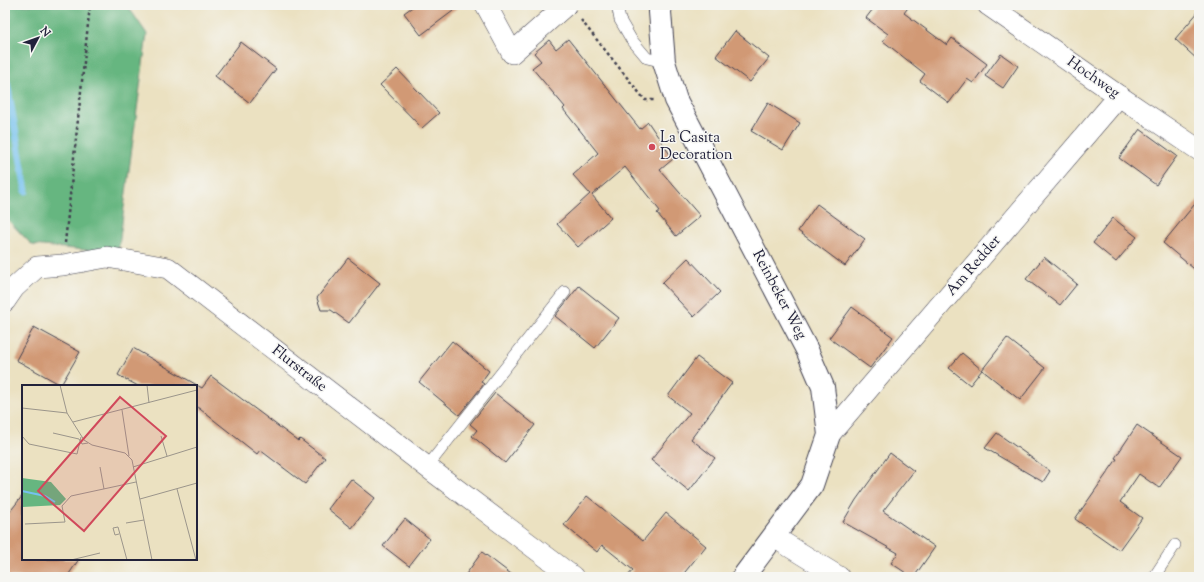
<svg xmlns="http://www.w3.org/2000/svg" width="1204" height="582" font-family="'Sorts Mill Goudy',serif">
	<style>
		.forest { fill: #66b680; stroke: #446c5e }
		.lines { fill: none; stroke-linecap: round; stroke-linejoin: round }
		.stream { stroke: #75c1ef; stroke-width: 7 }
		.building { fill: #d19974 }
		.lane-casing { stroke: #403f4f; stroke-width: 12 }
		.street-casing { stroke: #403f4f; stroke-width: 22 }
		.secondary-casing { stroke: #403f4f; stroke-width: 24 }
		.path { stroke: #403f4f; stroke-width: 2.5; stroke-dasharray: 3 3; stroke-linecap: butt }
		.lane { stroke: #fff; stroke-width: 11 }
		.street { stroke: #fff; stroke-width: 21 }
		.secondary { stroke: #fff; stroke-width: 22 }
		.poi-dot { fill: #d1495b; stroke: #f6f6f2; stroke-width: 1.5 }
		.labels { text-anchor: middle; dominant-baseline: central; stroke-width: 3; stroke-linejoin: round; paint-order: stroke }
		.street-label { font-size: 15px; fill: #22223b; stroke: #f6f6f2 }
		.poi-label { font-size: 15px; fill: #22223b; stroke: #f6f6f2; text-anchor: start }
		.inset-river { fill: none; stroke: #75c1ef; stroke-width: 2 }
		.inset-road { fill: none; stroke: #9b958b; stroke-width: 1 }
		.view { fill: #d1495b; fill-opacity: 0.15; stroke: #d1495b; stroke-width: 2 }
		.inset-edge { fill: none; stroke: #22223b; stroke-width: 2 }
	</style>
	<rect width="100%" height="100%" fill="#f6f6f2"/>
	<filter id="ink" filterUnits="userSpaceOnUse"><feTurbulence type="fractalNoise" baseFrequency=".025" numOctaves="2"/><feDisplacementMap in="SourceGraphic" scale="8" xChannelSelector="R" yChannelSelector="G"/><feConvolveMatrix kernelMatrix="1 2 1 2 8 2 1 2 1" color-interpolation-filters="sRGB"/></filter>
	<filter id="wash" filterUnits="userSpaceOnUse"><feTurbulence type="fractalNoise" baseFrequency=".012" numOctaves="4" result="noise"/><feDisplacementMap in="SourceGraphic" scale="16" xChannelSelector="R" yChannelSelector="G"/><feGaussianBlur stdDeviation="0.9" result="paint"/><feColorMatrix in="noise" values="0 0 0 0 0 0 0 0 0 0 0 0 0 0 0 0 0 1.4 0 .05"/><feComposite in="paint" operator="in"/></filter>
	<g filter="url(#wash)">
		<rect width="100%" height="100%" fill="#ebe1c1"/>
		<path class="forest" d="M 5,5 L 127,5 L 147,34 L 118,253 L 32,245 L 5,217 Z"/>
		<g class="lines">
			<path class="stream" d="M 5,80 L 7,83 L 26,191"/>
		</g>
		<g id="blocks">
			<g class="building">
				<path d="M 415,5 L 461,5 L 421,35 L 404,13 Z"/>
				<path d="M 876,5 L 910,5 L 904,13 L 947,45 L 952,38 L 987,64 L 973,83 L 967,79 L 949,103 L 920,81 L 925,74 L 883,41 L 888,34 L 866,18 Z"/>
				<path d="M 1199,11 L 1199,61 L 1175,39 Z"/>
				<path d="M 735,31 L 769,58 L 750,82 L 716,56 Z"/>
				<path d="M 568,39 L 640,129 L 648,122 L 673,159 L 660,170 L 700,216 L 676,236 L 657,213 L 660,211 L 625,167 L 592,195 L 611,218 L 578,247 L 557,224 L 590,194 L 573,175 L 598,153 L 563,109 L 565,107 L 532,68 L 541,61 L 534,53 L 549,40 L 556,49 Z"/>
				<path d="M 241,42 L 276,69 L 250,103 L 215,76 Z"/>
				<path d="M 1001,54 L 1018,66 L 1003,88 L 985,76 Z"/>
				<path d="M 397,69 L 439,113 L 422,128 L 380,85 Z"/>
				<path d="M 768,103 L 800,123 L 783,150 L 751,131 Z"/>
				<path d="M 1140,129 L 1177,156 L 1156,185 L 1119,158 Z"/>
				<path d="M 1199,199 L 1199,273 L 1163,243 Z"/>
				<path d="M 817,204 L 865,239 L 845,266 L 798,231 Z"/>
				<path d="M 1113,218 L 1137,237 L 1116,262 L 1093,243 Z"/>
				<path d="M 1044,257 L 1077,284 L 1060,305 L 1026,279 Z"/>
				<path d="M 348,258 L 380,283 L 349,323 L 331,310 L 321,310 L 317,298 Z"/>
				<path d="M 688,258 L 720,292 L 694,317 L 662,283 Z"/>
				<path d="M 579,286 L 619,318 L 595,348 L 555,316 Z"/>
				<path d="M 852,307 L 893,337 L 870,368 L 829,338 Z"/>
				<path d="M 34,327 L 80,352 L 61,385 L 16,360 Z"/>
				<path d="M 1007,338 L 1045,368 L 1020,400 L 982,370 Z"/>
				<path d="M 452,341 L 489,371 L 481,382 L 484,384 L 459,415 L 419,382 Z"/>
				<path d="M 133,348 L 202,388 L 211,376 L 298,441 L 300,439 L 325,458 L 305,484 L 260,450 L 257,454 L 196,406 L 196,386 L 138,386 L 118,375 Z"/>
				<path d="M 962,353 L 982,370 L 970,385 L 949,368 Z"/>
				<path d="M 697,357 L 732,383 L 691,439 L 715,458 L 689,491 L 651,460 L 690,413 L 668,396 Z"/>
				<path d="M 495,393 L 535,425 L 505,463 L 472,436 L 477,430 L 470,424 Z"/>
				<path d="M 1137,425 L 1182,456 L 1159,488 L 1139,474 L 1120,502 L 1142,518 L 1119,550 L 1075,519 L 1117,459 L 1115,458 Z"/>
				<path d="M 997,433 L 1050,471 L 1043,482 L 985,448 Z"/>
				<path d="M 890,453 L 914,471 L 883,511 L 935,547 L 914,577 L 912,577 L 891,563 L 898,553 L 843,522 L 856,500 Z"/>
				<path d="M 351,479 L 375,498 L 352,528 L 328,509 Z"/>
				<path d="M 23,495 L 23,559 L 79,559 L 67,577 L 5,577 L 5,518 Z"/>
				<path d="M 587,496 L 643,541 L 666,513 L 706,546 L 681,577 L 627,577 L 633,570 L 602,545 L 597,552 L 564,525 Z"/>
				<path d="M 405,519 L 430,539 L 409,566 L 383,546 Z"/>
				<path d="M 482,552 L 515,577 L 464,577 Z"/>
			</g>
		</g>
	</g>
	<g filter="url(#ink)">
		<use href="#blocks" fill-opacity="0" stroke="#403f4f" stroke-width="1"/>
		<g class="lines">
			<g class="lane-casing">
				<g id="lane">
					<path d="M 617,5 L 620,20 L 631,39 L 647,58 L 664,62"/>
					<path d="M 427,467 L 565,292"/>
					<path d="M 1154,577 L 1175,545"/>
				</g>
			</g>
			<g class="street-casing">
				<g id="street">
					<path d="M 486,5 L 512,53 L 566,5"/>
					<path d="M 988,5 L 1119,96 L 1199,150"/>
					<path d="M 5,301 L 14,288 L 37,267 L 63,265 L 107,257 L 168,268 L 427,467 L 573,577"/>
					<path d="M 829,435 L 1119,96"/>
					<path d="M 774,537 L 839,577"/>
				</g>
			</g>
			<g class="secondary-casing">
				<path id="secondary" d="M 661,5 L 660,12 L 664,62 L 676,100 L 807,350 L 823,387 L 829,435 L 812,485 L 743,577"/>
			</g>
			<g class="path">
				<path d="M 581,20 L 645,100 L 654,100"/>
				<path d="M 65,243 L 90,5"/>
			</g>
			<use href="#lane" class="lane"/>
			<use href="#street" class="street"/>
			<use href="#secondary" class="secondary"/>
		</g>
	</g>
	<circle class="poi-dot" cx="652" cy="147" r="4"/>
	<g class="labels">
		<g class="street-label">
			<text transform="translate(1093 78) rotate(35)">Hochweg</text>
			<text transform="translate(974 266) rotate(-49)">Am Redder</text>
			<text transform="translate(779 295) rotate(62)">Reinbeker Weg</text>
			<text transform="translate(299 369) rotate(38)">Flurstraße</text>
		</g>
		<g class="poi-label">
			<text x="660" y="138">La Casita<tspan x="660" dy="17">Decoration</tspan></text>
		</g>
	</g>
	<g transform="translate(22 385)">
		<rect width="175" height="175" fill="#ebe1c1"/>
		<path d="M 0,93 L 29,97 L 44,114 L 38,120 L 0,122 Z" fill="#66b680"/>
		<path class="inset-river" d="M 0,106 L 23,111 L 33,117"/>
		<path class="inset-road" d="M 38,0 L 45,28 L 62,55 L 70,60 L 103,68 L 110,75 L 130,175M 125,0 L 127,18M 0,23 L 45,28M 100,25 L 107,71M 51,37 L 175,5M 31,48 L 57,54 L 60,59 L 66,58M 0,51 L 7,59 L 55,69 L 59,52M 139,51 L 145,71M 78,82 L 82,104M 111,82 L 175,62M 155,104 L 174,175M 118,114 L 175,98M 104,138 L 122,135M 3,139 L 43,137 L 40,121 L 49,111 L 114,97M 97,149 L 93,150 L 91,143 L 96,142 L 105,175M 49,175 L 78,168"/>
		<path class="view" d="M 98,12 L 144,51 L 62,146 L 16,106 Z"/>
		<rect width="175" height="175" class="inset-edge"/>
	</g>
	<rect width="1204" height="582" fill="none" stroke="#f6f6f2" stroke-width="20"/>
	<g transform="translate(38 38) rotate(49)" stroke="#f6f6f2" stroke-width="3" paint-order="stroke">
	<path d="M0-3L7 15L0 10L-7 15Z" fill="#22223b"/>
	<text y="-6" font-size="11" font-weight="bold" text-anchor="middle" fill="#22223b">N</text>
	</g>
</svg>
